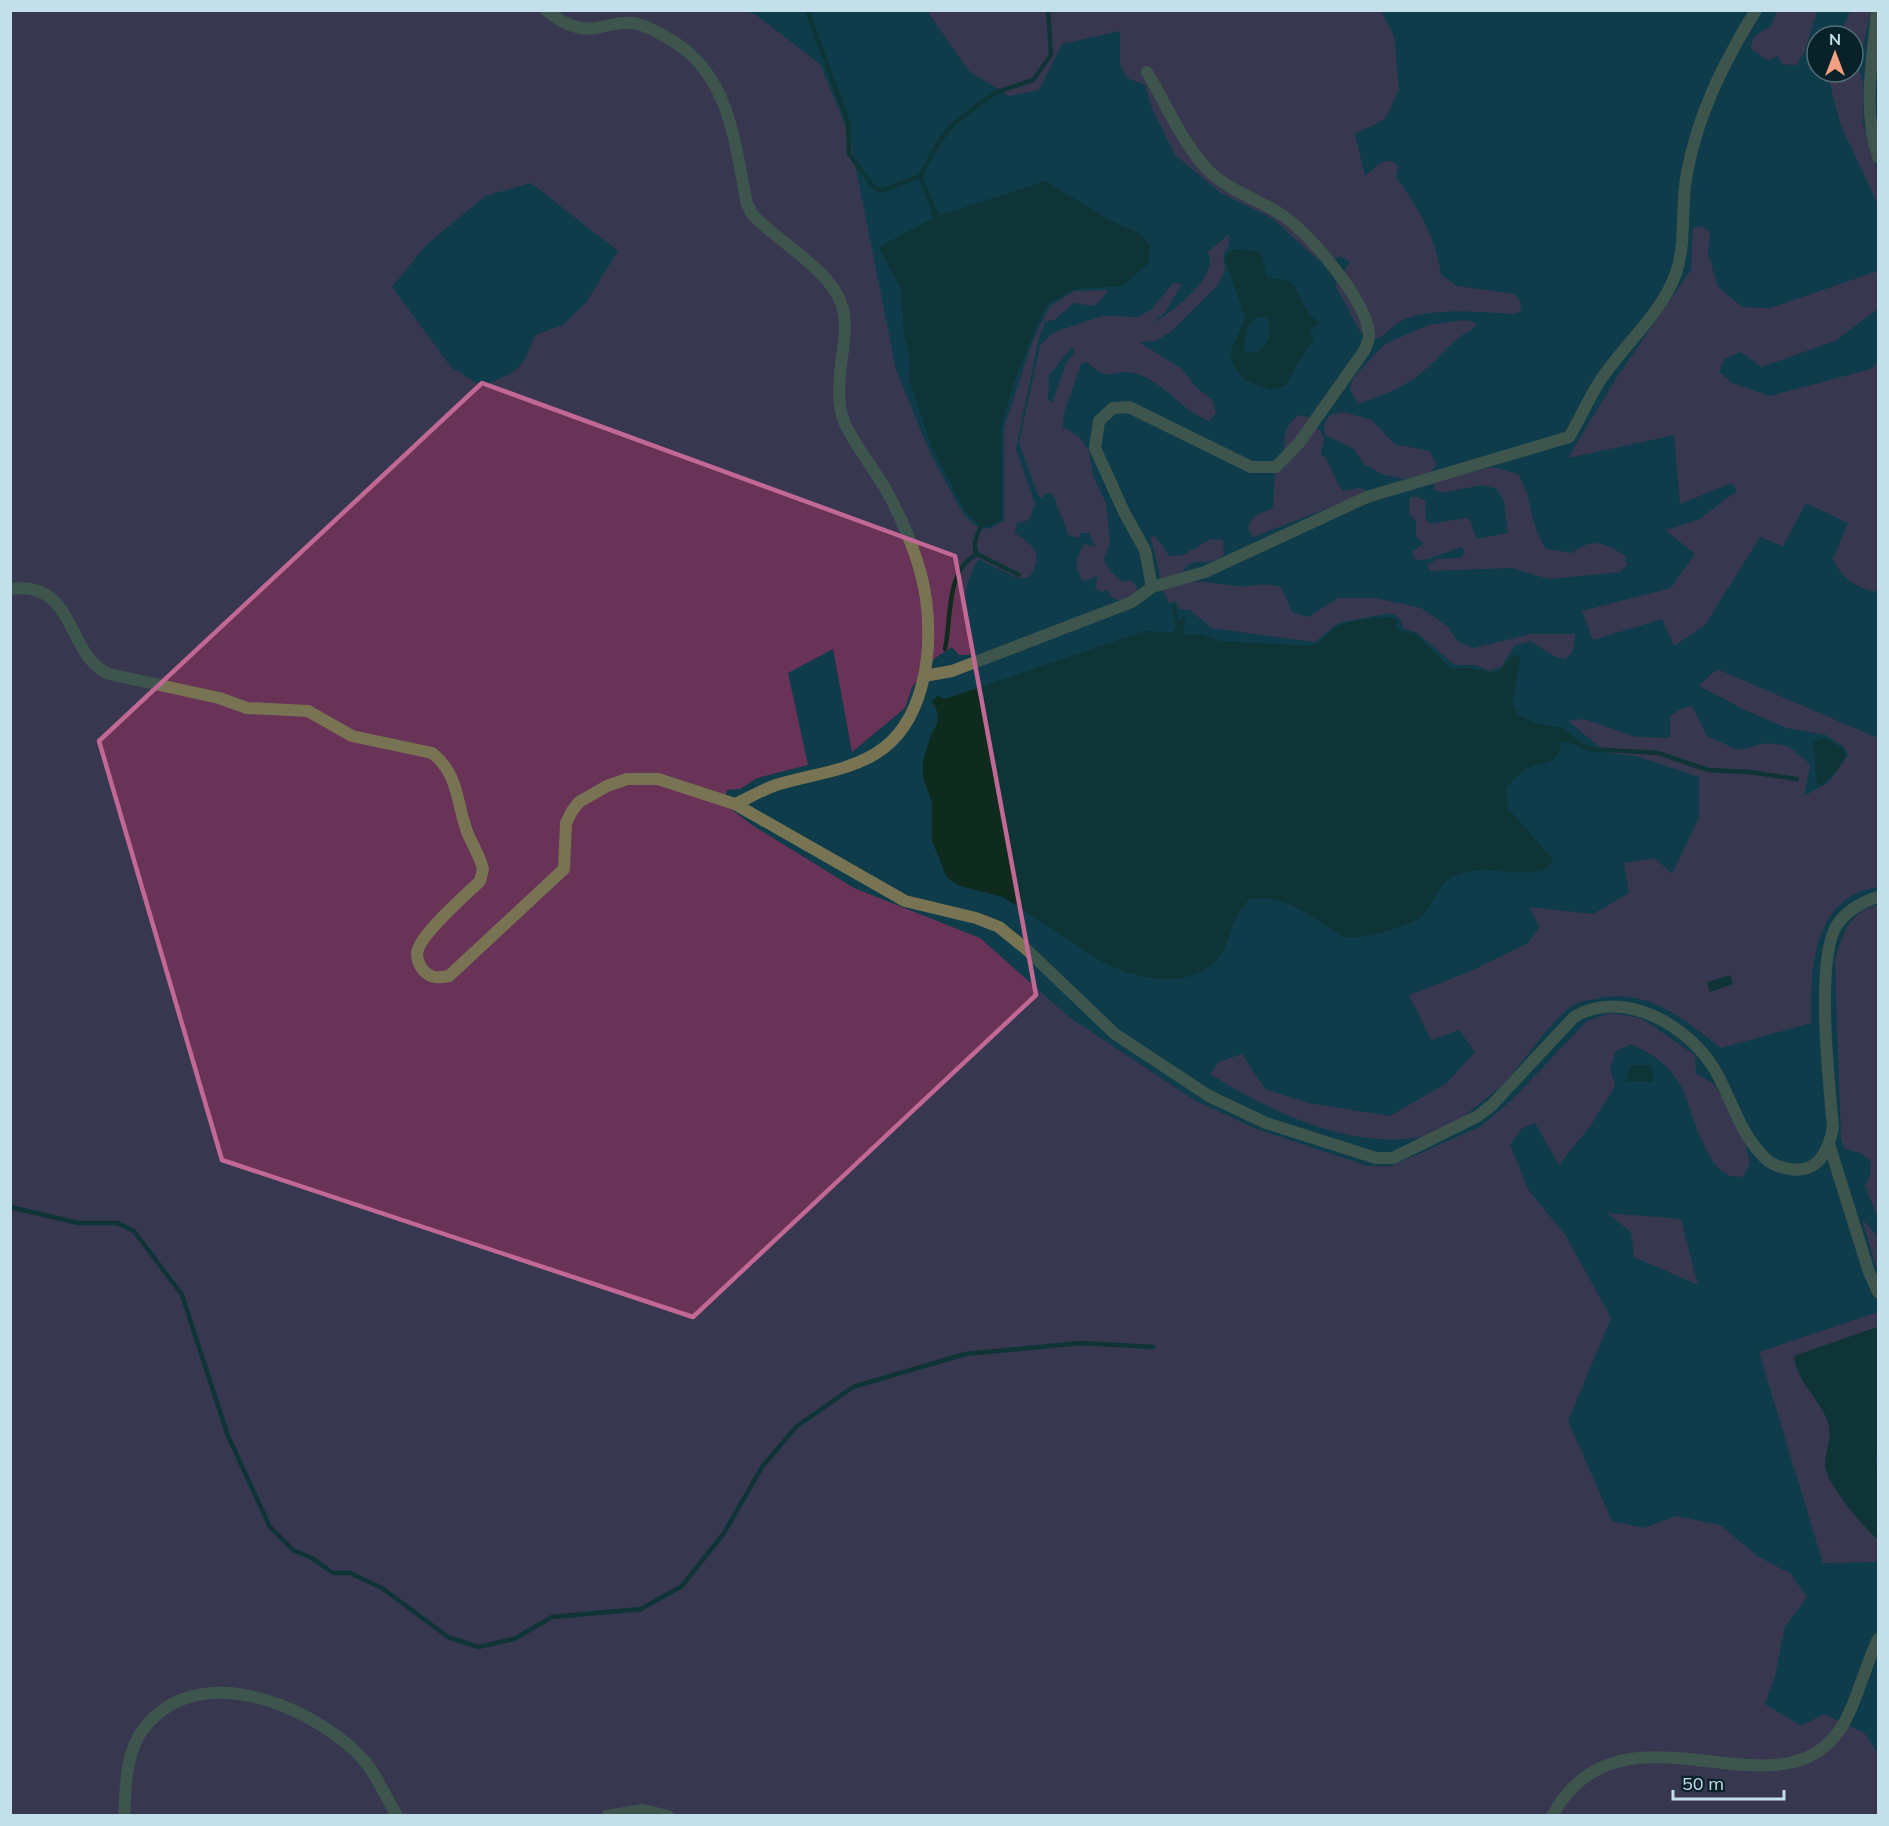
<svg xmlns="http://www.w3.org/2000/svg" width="1889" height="1826" font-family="Mulish,sans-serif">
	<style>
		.green { fill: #693257; fill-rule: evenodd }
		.water { fill: #0e2b1e; fill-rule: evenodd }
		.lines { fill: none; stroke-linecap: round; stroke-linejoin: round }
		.stream { stroke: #0e2b1e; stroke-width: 4.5 }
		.minor { stroke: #787453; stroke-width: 12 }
		.tertiary { stroke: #787453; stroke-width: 12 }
		.marked { fill: none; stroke: #c26894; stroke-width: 4.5; stroke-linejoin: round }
	</style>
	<rect width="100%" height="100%" fill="#0f3c4a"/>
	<g class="green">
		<path d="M 1777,10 L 1817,11 L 1804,53 L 1796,65 L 1782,64 L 1777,56 L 1769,61 L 1751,49 L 1753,37 L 1771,26 Z"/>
		<path d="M 11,11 L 745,11 L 756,15 L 820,64 L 849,134 L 896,370 L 931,455 L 964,515 L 976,526 L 989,529 L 1004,521 L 1004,428 L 1033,340 L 1050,306 L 1074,291 L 1108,290 L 1104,297 L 1094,306 L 1074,303 L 1054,320 L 1046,321 L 1039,337 L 1016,449 L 1035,504 L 1029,520 L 1017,523 L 1015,533 C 1036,547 1044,554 1029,578 L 1017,578 L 978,559 C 964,583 959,615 973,640 L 970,655 L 959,655 L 952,647 L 935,658 L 912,687 L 905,708 L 852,752 L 833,649 L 788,673 L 808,765 L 757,778 L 740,789 L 727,790 L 723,803 L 752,825 L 854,888 L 980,938 L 1069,1017 L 1194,1100 L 1254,1128 L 1367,1166 L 1391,1166 L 1480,1127 L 1512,1100 L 1587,1021 L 1610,1013 L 1641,1018 L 1695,1055 L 1696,1073 L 1715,1085 L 1745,1143 L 1750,1164 L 1743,1176 C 1705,1186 1693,1103 1678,1081 C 1664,1061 1652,1054 1631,1044 L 1616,1051 L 1610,1068 L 1615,1086 L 1591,1125 L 1559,1165 L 1535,1123 L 1522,1128 L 1510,1145 L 1529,1191 L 1566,1236 L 1611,1318 L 1568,1421 L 1612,1521 L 1644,1528 L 1676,1516 L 1720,1525 L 1757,1556 L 1791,1574 L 1807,1597 L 1785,1626 L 1775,1676 L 1765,1704 L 1801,1726 L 1824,1714 L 1864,1733 L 1878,1753 L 1878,1815 L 11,1816 ZM 531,183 L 618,251 L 587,301 L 563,325 L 535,335 C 523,371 516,373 481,386 L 451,367 L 392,287 L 425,246 L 485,196 Z"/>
		<path d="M 927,11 L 1381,11 L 1394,36 L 1399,91 L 1385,119 L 1355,134 L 1365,176 L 1381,162 L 1393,161 L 1398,166 L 1396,177 C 1419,209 1435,235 1441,275 L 1457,286 L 1514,294 L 1520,301 L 1521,312 L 1514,314 C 1485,312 1426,307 1401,321 C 1393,326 1385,334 1378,339 L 1361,333 L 1335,285 L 1350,262 L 1342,257 L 1318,260 L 1272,218 L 1221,193 L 1175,155 L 1152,108 L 1145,85 L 1127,78 L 1120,64 L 1120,31 L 1062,44 L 1039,90 L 1009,96 L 970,72 Z"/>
		<path d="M 1850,11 L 1871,11 L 1858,67 L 1863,83 L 1863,123 L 1878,171 L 1878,204 L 1841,126 L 1827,73 L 1853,72 L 1853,36 L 1840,36 Z"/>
		<path d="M 1701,226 L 1710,232 L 1708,254 L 1718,287 L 1742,307 L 1770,308 L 1878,271 L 1878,309 L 1835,341 L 1761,367 L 1741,352 L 1725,358 L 1719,372 L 1732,383 L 1770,396 L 1871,369 L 1878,362 L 1878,592 C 1857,589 1843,579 1833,559 L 1848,523 L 1806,503 L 1783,546 L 1760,537 L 1705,625 L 1674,646 L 1662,619 L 1593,640 L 1582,611 L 1671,588 L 1695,554 L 1665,530 L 1698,520 L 1737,491 L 1732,483 L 1680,504 L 1674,435 L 1568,458 L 1617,377 L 1691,270 L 1693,228 Z"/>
		<path d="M 1229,234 L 1229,245 L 1223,255 L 1225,269 L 1219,284 L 1172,331 L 1156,341 L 1139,342 L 1182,369 L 1196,387 L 1213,401 L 1216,413 L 1209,421 C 1182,411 1166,384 1138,374 C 1114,366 1111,386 1087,362 L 1081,364 L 1063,416 L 1063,427 L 1079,437 L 1089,450 L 1093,476 L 1106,503 L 1110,543 L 1104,559 L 1109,570 L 1122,582 L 1130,580 L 1137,587 L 1136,594 L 1121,601 L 1111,597 L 1108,590 L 1101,592 L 1095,588 L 1098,576 L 1083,581 C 1074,567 1076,557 1084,544 L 1096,547 L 1089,533 L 1080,533 L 1080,538 L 1069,536 L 1053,494 L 1045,493 L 1042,499 L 1038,495 L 1019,443 L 1040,346 L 1052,333 L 1102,316 L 1137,317 L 1151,310 L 1173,283 L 1182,284 L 1166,311 L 1153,324 C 1171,312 1221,276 1208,252 ZM 1072,347 L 1075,351 L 1066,364 L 1052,403 L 1048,399 L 1049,375 Z"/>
		<path d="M 1464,320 L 1475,322 L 1475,328 C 1453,337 1440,358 1421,373 C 1402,389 1381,395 1358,404 L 1350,390 L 1353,378 L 1385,344 L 1428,325 Z"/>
		<path d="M 1343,412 L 1372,420 L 1394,444 L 1429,451 L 1436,463 L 1432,472 L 1404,479 L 1382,474 L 1365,465 L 1354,449 L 1325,435 L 1324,424 L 1330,415 Z"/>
		<path d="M 1299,415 L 1311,418 L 1324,437 L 1321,453 C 1332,464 1333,479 1343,491 L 1359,488 L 1365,490 L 1365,494 L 1253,537 L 1248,529 C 1250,516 1261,512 1273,509 L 1275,474 L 1285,468 C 1286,444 1278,431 1299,415 Z"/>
		<path d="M 1492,467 L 1518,474 C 1534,500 1528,522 1546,549 L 1572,553 C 1592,537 1605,543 1625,556 L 1627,565 L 1620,572 L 1549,579 L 1511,568 L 1430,571 L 1427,565 L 1437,559 L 1460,558 L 1466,552 L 1461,547 L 1428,559 L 1416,560 L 1412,552 L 1423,544 L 1416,536 L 1416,521 L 1409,514 L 1410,497 L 1417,497 L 1425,501 L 1426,520 L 1431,524 L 1465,518 L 1470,519 L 1476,539 L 1508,533 L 1504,501 L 1497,489 L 1482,485 L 1441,493 L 1434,489 L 1434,482 Z"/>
		<path d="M 1155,536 L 1169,556 L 1183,555 L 1211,539 L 1223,540 L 1224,555 C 1203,572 1189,547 1179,583 C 1204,578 1226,588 1249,586 C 1265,584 1265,583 1281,587 L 1292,612 L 1308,617 L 1338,598 L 1375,598 L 1421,608 L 1447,626 L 1458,642 L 1473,648 L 1531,634 L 1575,634 L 1573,651 L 1565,659 L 1553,656 L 1531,641 L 1515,645 L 1501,667 L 1489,671 L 1476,665 L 1455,665 L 1416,632 L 1404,629 L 1400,619 L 1391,613 L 1338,623 L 1315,642 L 1212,628 L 1190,610 L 1179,609 L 1176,601 L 1169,603 C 1158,584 1159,559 1150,538 Z"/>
		<path d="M 1717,669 L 1878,738 L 1878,887 C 1872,889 1862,890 1856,893 C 1810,917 1811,978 1811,1023 L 1721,1048 C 1681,1018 1648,987 1595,999 C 1589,1000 1582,1001 1577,1003 C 1553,1015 1521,1067 1500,1087 C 1488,1097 1451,1128 1437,1133 C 1362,1156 1272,1113 1210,1074 L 1219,1062 L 1242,1054 L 1265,1089 L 1308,1103 L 1390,1116 L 1447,1083 L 1475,1052 L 1459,1030 L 1431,1040 L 1409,995 L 1469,972 L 1528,943 L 1540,927 L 1529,907 L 1593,914 L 1629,893 L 1624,863 L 1655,858 L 1672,874 L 1699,818 L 1699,777 L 1636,756 L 1607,753 L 1568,721 L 1584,719 L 1636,737 L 1670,738 L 1670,717 L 1680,709 L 1692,706 L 1707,736 L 1738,750 L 1767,743 L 1788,746 L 1810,764 L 1804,796 L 1829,782 L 1848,755 L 1843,746 L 1826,735 L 1787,728 L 1747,711 L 1699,686 Z"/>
		<path d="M 1878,905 L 1878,1218 L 1865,1186 L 1870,1175 L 1871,1161 L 1861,1153 L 1844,1149 L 1841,1138 L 1835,961 C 1842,935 1849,911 1878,905 Z"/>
		<path d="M 1607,1213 L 1681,1219 L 1698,1285 L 1634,1257 L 1631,1232 Z"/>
		<path d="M 1862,1219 L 1878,1237 L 1878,1274 Z"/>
		<path d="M 1878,1312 L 1878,1331 L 1876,1328 L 1794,1356 C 1796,1378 1814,1394 1824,1413 C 1835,1434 1827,1443 1825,1463 C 1824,1481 1862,1525 1876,1538 L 1878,1538 L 1878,1562 L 1823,1563 L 1759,1352 Z"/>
	</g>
	<g class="water">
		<path d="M 1045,181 L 1113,222 L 1137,232 L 1151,245 L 1148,264 L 1123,286 L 1075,289 L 1046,305 L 1014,381 L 1001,428 L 1002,519 L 988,527 L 977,523 L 966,512 L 933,449 L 910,382 L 910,356 L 904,336 L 901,289 L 879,247 L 933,218 L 930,209 L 936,207 L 941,215 Z"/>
		<path d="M 1234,249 L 1255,251 L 1262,255 L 1267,277 C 1274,280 1284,279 1290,282 C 1298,285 1302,312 1320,323 L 1310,330 L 1314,342 L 1308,346 L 1285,386 L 1271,390 L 1244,380 L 1234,366 L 1230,354 L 1245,317 L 1225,260 L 1227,253 ZM 1258,317 L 1267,318 C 1275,334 1265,359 1244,351 C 1245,336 1245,325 1258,317 Z"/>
		<path d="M 1175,603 L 1178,619 L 1181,621 L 1183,616 L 1185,617 L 1184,631 L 1186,635 L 1201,634 L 1220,641 L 1310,646 C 1323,642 1327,634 1337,627 C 1346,621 1388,615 1397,619 L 1396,627 L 1400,631 L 1414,633 L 1451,669 C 1458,669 1468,667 1475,669 C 1498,673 1497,677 1511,656 L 1518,655 L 1520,660 L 1512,703 L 1518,715 L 1535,723 L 1563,728 L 1579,741 L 1577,745 L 1561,741 C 1560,769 1541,759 1523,771 C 1517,775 1511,782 1506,788 L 1508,808 L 1553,860 C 1544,881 1499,869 1480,870 C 1472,870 1461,873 1454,876 C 1437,884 1435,903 1423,915 C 1413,926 1359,941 1345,937 C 1340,936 1334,930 1329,928 C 1304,912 1281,894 1250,899 C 1233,914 1233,932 1223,951 C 1198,993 1137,980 1102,962 L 1003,897 L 960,886 L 947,878 L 932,841 L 932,802 L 923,778 L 923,761 L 931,735 L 937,724 L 938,713 L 932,701 L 938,696 L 945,699 L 1145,631 L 1173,633 L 1176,625 L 1171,605 Z"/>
		<path d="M 1825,738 L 1842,748 L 1846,755 L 1837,770 L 1822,785 L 1817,784 L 1813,742 Z"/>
		<path d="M 1730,975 L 1733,984 L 1710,992 L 1707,982 Z"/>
		<path d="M 1631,1065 L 1652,1065 L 1653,1082 L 1626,1081 Z"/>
		<path d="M 1877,1327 L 1878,1449 L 1875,1463 L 1878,1471 L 1878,1538 L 1876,1538 C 1862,1525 1824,1481 1825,1463 C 1827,1443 1835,1434 1824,1413 C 1814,1394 1796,1378 1794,1356 Z"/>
	</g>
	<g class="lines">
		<g class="stream">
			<path d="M 807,10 L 848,122 L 849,154 L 874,187 L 881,191 L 920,176 L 939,142 L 953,124 L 975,107 L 997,92 L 1033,80 L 1051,55 L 1048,10"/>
			<path d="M 920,176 L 934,210"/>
			<path d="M 977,554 L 1019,575"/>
			<path d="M 945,649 C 952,617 945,571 977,554 C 971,543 979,531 984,520"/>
			<path d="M 1575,742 L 1589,749 L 1658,753 L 1708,770 L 1749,772 L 1797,779"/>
			<path d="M 10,1207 L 78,1223 L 117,1223 L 134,1231 L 182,1295 L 228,1436 L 270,1527 L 293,1550 L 312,1558 L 333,1573 L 350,1573 L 382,1588 L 448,1637 L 478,1647 L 514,1639 L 552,1617 L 641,1609 L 682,1586 L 724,1533 L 762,1467 L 796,1427 L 853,1387 L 965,1354 L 1081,1343 L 1153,1347"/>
		</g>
		<g class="minor">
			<path d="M 546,10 C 560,22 577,31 596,28 C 609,26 620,21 633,23 C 645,24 656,32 666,37 C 730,71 734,141 747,204 L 752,214 C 777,241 829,269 841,303 C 854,337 828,385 845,424 C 857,449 877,472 890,497 C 906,528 921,564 926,599 C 933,652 925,724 875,754 C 845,772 808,775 776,785 C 762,790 748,798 735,804"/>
			<path d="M 1877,10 C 1873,59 1862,109 1878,157"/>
			<path d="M 1147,72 C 1166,104 1181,141 1207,169 C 1229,192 1260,199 1285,217 C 1312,237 1366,300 1369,334 C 1370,339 1366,346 1364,351 L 1299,443 L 1276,467 L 1251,467 L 1129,407 L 1113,408 L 1099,421 L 1095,448 L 1124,512 L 1145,550 L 1152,587"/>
			<path d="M 10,589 C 76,579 66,656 109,674 L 219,698 L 247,708 L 308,711 L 352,736 L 432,753 C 460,775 456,804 468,834 C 473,846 480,856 483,869 L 480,881 C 466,895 419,935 417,953 C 417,959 419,965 423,970 C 431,979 439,978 449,976 L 564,869 L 566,823 L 572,811 L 579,802 L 607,786 L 627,779 L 658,779 L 735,804 L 905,901 L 976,918 L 999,927 L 1026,949 L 1115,1034 L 1209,1096 L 1266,1123 L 1376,1158 L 1393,1158 L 1478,1116 L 1492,1105 L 1574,1017 C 1623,987 1689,1026 1715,1070 C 1731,1098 1741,1136 1765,1158 C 1769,1163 1779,1167 1785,1168 C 1816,1176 1828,1154 1833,1127 C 1829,1084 1815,958 1837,925 C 1847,910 1862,902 1878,897"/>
			<path d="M 924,676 L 952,671 L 1132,602 L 1152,587 L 1205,572 L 1367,497 L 1569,437 C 1580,419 1588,399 1600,381 C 1624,344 1661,315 1676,273 C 1687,241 1680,206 1687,173 C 1698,113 1724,62 1756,10"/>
			<path d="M 1829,1144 L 1869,1272 L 1878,1292"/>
		</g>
		<g class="tertiary">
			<path d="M 124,1816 C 126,1786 125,1753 144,1728 C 198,1660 303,1703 355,1751 C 374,1768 384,1794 397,1816"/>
			<path d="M 607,1816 L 643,1810 L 668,1816"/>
			<path d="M 1552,1816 C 1621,1689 1775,1822 1839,1731 C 1855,1708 1865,1666 1878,1639"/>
		</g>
	</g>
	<path d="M0 0H1889V1826H0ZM 482,383 L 955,556 L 1036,995 L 693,1317 L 222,1160 L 99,741 Z" fill="#0f3c4a" fill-opacity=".55" fill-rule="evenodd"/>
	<path class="marked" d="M 482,383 L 955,556 L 1036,995 L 693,1317 L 222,1160 L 99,741 Z"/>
	<rect width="1889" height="1826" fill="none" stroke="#c3dfe9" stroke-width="24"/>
	<g transform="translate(1835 54)"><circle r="28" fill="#092129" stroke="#536d76" stroke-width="1.5"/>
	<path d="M0-4.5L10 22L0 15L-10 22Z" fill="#f2a080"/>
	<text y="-9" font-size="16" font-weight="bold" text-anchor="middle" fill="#c3dfe9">N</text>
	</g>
	<path d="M1673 1790v9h111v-9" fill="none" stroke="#c3dfe9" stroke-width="3"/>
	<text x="1682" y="1790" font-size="18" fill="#c3dfe9" stroke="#092129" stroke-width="4.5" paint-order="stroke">50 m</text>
</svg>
